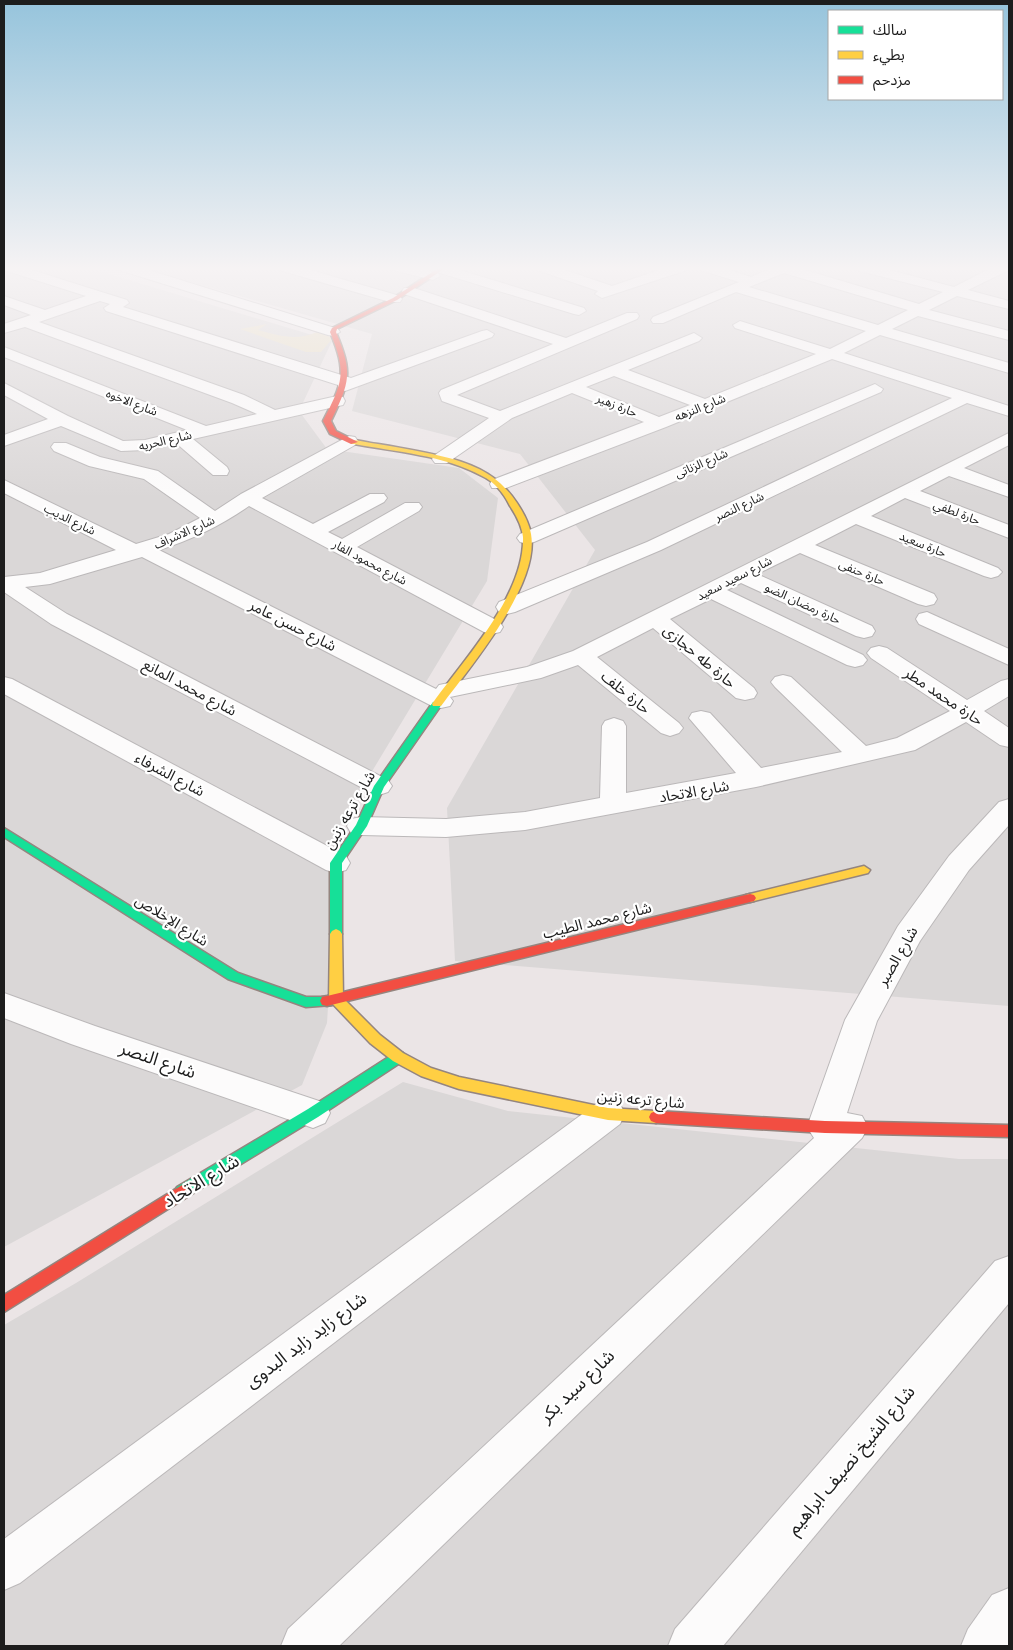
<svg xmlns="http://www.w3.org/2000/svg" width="1013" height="1650" font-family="Montserrat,'Noto Sans Arabic',sans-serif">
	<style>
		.residential { fill: #dad7d7 }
		.grass { fill: #e8dec6 }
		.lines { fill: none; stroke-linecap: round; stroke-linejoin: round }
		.street-casing { stroke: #bbb8b9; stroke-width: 2 }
		.fast-casing { stroke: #94857f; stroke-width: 3 }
		.slow-casing { stroke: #94857f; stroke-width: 3 }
		.jam-casing { stroke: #94857f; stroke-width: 3 }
		.street { fill: #fcfbfb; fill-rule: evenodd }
		.fast { fill: #16e098; fill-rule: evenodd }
		.slow { fill: #ffcf43; fill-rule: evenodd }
		.jam { fill: #f24e42; fill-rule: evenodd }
		.labels { text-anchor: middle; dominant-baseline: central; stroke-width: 4.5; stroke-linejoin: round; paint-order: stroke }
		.far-street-label { font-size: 12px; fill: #1d1d1d; stroke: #fff }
		.street-label { font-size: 15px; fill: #1d1d1d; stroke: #fff }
		.near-street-label { font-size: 18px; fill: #1d1d1d; stroke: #fff }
	</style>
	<rect width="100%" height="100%" fill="#ebe5e6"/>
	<g class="residential">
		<path d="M 4,267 L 86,267 L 332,341 L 299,411 L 327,449 L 459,468 L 498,498 L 487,581 L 339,826 L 327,1023 L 302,1085 L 4,1247 Z"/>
		<path d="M 139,267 L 1009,267 L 1009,1006 L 455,961 L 447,808 L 595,550 L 520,454 L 352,411 L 372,334 Z"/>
		<path d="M 403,1082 L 508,1111 L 959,1159 L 1009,1159 L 1009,1646 L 4,1646 L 4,1325 L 76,1283 Z"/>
	</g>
	<path class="grass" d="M 267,324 L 258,330 C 279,336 297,341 317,332 L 333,338 L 321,352 L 306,352 L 240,329 Z"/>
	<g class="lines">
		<g class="street-casing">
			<g id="street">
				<path d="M 4,267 L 22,267 L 127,300 L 129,303 L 123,307 L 351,378 L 482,331 L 487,330 L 494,334 L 492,337 L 345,391 L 339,389 L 338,385 L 106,311 L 104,308 L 110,304 L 100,301 L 39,322 L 244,395 L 275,410 L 337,396 L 343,397 L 345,401 L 343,405 L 193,439 L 227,467 L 229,471 L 227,475 L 213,475 L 176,443 L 145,450 L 121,451 L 61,426 L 4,446 L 4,435 L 48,419 L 4,395 L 4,383 L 68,416 L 123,441 L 145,440 L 187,430 L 4,357 L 4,347 L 206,426 L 257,414 L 232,403 L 25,327 L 4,333 L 4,324 L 31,315 L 4,305 L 4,296 L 45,310 L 86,296 L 4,270 Z"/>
				<path d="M 118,267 L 139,267 L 338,329 L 340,332 L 333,336 L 328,335 L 119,270 Z"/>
				<path d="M 278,267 L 300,267 L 400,296 L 402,299 L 400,302 L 390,302 L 279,270 Z"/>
				<path d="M 392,267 L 415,267 L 438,273 L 440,276 L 433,280 L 393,270 Z"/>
				<path d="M 437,267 L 450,267 L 584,308 L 586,311 L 579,315 L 574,314 L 437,272 Z"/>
				<path d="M 536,267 L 556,267 L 612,286 L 668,267 L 688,267 L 687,270 L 602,298 L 595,294 L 598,291 L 537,270 Z"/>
				<path d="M 699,267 L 720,267 L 751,277 L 774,267 L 795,267 L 919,304 L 943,292 L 856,270 L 855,267 L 878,267 L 954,287 L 993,267 L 1009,267 L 1009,270 L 968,290 L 1009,301 L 1009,309 L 957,296 L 929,310 L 1009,331 L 1009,340 L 918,316 L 892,329 L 1009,363 L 1009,373 L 880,335 L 844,353 L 1009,406 L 1009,416 L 967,403 L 661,550 L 515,612 L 507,614 L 499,612 L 496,607 L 499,602 L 647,542 L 952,398 L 832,359 L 666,427 L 506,488 L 492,488 L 490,484 L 492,480 L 644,422 L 572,393 L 512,418 L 447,463 L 435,463 L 432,459 L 435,455 L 489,418 L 442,401 L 439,393 L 441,390 L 553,344 L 404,294 L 402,291 L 404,288 L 414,288 L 566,338 L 627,313 L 637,313 L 639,316 L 637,319 L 457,395 L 500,411 L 694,333 L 702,338 L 699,341 L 628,370 L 705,399 L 816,354 L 735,328 L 733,325 L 740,321 L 830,349 L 866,331 L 736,292 L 663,323 L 653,323 L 651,320 L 653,317 L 739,282 L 700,270 ZM 784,273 L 908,310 L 878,325 L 749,287 ZM 614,376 L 690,405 L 659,417 L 586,387 Z"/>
				<path d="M 875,384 L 883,389 L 881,392 L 534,542 L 527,544 L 520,542 L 517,538 L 520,534 Z"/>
				<path d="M 1009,433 L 1009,445 L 964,468 L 1009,485 L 1009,497 L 949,476 L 920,491 L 1009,525 L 1009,538 L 905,498 L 871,516 L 998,568 L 1002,572 L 998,576 L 991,578 L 984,576 L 856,524 L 815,545 L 934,594 L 937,599 L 934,604 L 926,606 L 918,604 L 800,553 L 757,574 L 872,626 L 875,631 L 872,636 L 864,638 L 856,636 L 741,583 L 727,590 L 863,655 L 867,660 L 863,665 L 855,667 L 847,665 L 711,599 L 670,619 L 754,688 L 757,693 L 754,698 L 745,700 L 736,698 L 653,628 L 597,657 L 679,723 L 683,728 L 679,733 L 670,736 L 661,733 L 578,665 L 541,678 L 450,697 L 453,701 L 450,706 L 441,708 L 432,706 L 142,557 L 50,584 L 25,587 L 67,614 L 388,780 L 392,786 L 388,792 L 379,795 L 370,792 L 51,624 L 4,592 L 4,577 L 40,573 L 116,550 L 4,493 L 4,480 L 136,544 L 169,534 L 200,518 L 144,479 L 89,466 L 54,451 L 51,447 L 54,443 L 66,443 L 100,457 L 158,471 L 215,511 L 241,494 L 349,436 L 355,437 L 358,441 L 355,445 L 262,498 L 313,524 L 370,494 L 384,494 L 387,498 L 384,502 L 328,532 L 342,539 L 405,503 L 419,503 L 422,507 L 419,511 L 357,547 L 500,622 L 503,627 L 500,632 L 492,634 L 484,632 L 249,506 C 222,525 191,540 159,550 L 436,689 L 439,685 L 527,667 L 573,651 Z"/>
				<path d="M 927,612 L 1009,649 L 1009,665 L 919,624 L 916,619 L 919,614 Z"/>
				<path d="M 879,646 L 887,648 L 967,700 L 1001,681 L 1009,679 L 1009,696 L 984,711 L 1009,728 L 1009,747 L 1000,745 L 966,722 L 915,750 L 756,787 L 525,830 L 446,837 L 361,835 L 351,833 L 347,826 L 351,819 L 361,817 L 446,819 L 525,812 L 600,798 L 602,726 L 605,721 L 614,718 L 623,721 L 626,726 L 626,793 L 736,773 L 689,718 L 692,713 L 701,711 L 710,713 L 761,768 L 842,752 L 775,687 L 771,682 L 775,677 L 783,675 L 791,677 L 866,746 L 897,738 L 950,711 L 871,658 L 867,653 L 871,648 Z"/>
				<path d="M 4,677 L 12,679 L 346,856 L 350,863 L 346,870 L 336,873 L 326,870 L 4,694 Z"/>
				<path d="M 1009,799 L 1009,825 L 969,870 L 920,941 L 877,1021 L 847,1113 L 862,1116 L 868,1127 L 862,1138 L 339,1646 L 281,1646 L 288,1629 L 814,1138 L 807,1127 L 845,1020 L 898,926 L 949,856 L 999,802 Z"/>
				<path d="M 4,993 L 95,1026 L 325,1103 L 330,1113 L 325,1123 L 313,1128 L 71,1044 L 4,1018 Z"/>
				<path d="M 608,1099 L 620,1104 L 625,1114 L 620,1124 L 20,1583 L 4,1590 L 4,1539 L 596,1104 Z"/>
				<path d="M 1009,1256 L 1009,1303 L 723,1646 L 668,1646 L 675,1629 L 995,1261 Z"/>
				<path d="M 1009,1588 L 1009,1646 L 961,1646 L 968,1629 L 992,1595 Z"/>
			</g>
		</g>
		<g class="fast-casing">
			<g id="fast">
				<path d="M 437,701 L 442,704 L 384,787 L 367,826 L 342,863 L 342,934 L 340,937 L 332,937 L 330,934 L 330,863 L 356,825 L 374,786 L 433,702 Z"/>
				<path d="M 4,828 L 238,973 L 306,997 L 332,997 L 334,1001 L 332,1005 L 306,1007 L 228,979 L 4,837 Z"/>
				<path d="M 398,1051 L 403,1053 L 405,1057 L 403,1061 L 318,1117 L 187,1197 L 182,1199 L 177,1197 L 174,1192 L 177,1187 L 308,1109 Z"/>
			</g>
		</g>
		<g class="slow-casing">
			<g id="slow">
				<path d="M 351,440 C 360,440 369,443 378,444 C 402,448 425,452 449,458 C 478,466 500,477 517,503 C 523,512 529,523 531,534 C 540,585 470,667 441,706 L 433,706 L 432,704 C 464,659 525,595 523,537 C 522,526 516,515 510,506 C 504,494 495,482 482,476 C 444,455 396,452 354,444 L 351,444 Z"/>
				<path d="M 864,866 L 870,870 L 868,873 L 750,902 L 746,901 L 744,898 L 746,895 L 750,894 Z"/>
				<path d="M 336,929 L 340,931 L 342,934 L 343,998 L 380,1035 L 403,1053 L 431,1068 L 459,1077 L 608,1108 L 656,1111 L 661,1113 L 663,1117 L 661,1121 L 656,1123 L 608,1120 L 459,1089 L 421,1076 L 393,1061 L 370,1043 L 329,1000 L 330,934 L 332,931 Z"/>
			</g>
		</g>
		<g class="jam-casing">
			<g id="jam">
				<path d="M 440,267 L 447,267 L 397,300 L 337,329 L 336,332 C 353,373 350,382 331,421 L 336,431 L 358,442 L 351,444 L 330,434 L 323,421 C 343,382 347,373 330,332 L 332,328 L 393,298 Z"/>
				<path d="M 750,894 L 754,895 L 756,898 L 754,901 L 327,1006 L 322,1005 L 320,1001 L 322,997 L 327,996 Z"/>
				<path d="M 656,1111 L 825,1121 L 1009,1125 L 1009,1137 L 825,1133 L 656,1123 L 651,1121 L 649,1117 L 651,1113 Z"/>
				<path d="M 182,1185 L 187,1187 L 190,1192 L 187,1197 L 4,1312 L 4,1295 Z"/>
			</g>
		</g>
		<use href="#street" class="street"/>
		<use href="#fast" class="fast"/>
		<use href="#slow" class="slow"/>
		<use href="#jam" class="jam"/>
	</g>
	<linearGradient id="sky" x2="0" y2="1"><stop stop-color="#96c4dc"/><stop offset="0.54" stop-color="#f6f3f4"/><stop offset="1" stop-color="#f6f3f4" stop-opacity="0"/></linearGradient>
	<rect width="1013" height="498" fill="url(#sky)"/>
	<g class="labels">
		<g class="far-street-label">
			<text transform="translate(132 402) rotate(21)">شارع الاخوه</text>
			<text transform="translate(617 405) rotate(22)">حارة زهير</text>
			<text transform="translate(700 407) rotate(-22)">شارع النزهه</text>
			<text transform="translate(165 440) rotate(-13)">شارع الحريه</text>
			<text transform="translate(701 463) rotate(-23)">شارع الزناتى</text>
			<text transform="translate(739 506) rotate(-25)">شارع النصر</text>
			<text transform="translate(957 512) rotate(21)">حارة لطفي</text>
			<text transform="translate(70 519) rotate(26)">شارع الديب</text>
			<text transform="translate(184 532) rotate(-24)">شارع الاشراف</text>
			<text transform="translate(923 544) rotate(22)">حارة سعيد</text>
			<text transform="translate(370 562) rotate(28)">شارع محمود الفار</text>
			<text transform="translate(862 572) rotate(23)">حارة حنفى</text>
			<text transform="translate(734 578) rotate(-27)">شارع سعيد سعيد</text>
			<text transform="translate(803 603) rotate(25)">حارة رمضان الضو</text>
		</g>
		<g class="street-label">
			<text transform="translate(293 625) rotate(27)">شارع حسن عامر</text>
			<text transform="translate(700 656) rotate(40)">حارة طه حجازى</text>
			<text transform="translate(190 687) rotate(28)">شارع محمد المانع</text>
			<text transform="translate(626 692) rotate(39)">حارة خلف</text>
			<text transform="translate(944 696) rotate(34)">حارة محمد مطر</text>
			<text transform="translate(170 774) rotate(28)">شارع الشرفاء</text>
			<text transform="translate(694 791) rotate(-10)">شارع الاتحاد</text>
			<text transform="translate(349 810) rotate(-60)">شارع ترعه زنين</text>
			<text transform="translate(172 920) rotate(32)">شارع الإخلاص</text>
			<text transform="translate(597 920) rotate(-14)">شارع محمد الطيب</text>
			<text transform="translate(897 956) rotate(-60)">شارع الصبر</text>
			<text transform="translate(641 1099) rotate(5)">شارع ترعه زنين</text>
		</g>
		<g class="near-street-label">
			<text transform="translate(158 1060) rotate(19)">شارع النصر</text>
			<text transform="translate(201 1181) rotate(-31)">شارع الاتحاد</text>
			<text transform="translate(306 1340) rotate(-37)">شارع زايد زايد البدوى</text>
			<text transform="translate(577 1386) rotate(-44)">شارع سيد بكر</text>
			<text transform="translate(851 1460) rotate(-50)">شارع الشيخ نصيف ابراهيم</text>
		</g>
	</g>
	<rect width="1013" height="1650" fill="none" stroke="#1d1d1d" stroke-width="10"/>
	<rect x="828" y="10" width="175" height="90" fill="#ffffff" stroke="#a5a5a5"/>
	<rect x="838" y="26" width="25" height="8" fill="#16e098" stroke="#a5a5a5"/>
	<text x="873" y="35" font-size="15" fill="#1d1d1d">سالك</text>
	<rect x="838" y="51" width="25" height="8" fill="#ffcf43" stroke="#a5a5a5"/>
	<text x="873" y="60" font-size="15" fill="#1d1d1d">بطيء</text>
	<rect x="838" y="76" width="25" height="8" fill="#f24e42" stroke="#a5a5a5"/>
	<text x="873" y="85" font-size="15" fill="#1d1d1d">مزدحم</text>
</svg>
